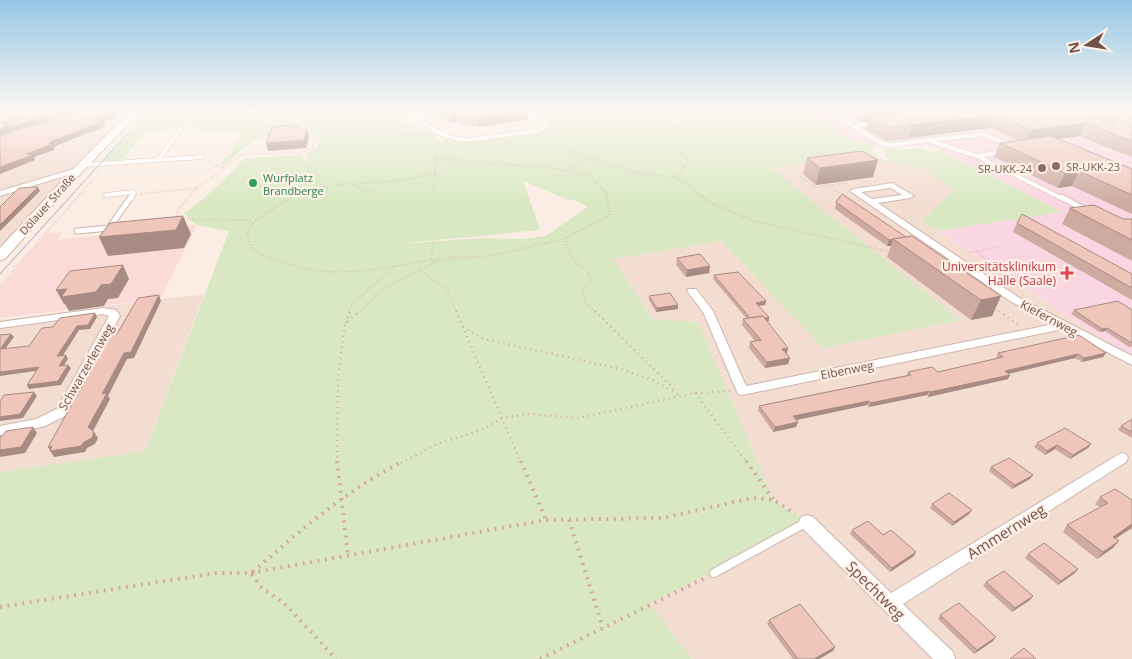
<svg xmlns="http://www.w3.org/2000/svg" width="1132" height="659" font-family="'Open Sans',sans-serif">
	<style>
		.residential { fill: #f3ddd1 }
		.commercial { fill: #fbdad7 }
		.medical { fill: #f9d6e1 }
		.green { fill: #d9e8c2; fill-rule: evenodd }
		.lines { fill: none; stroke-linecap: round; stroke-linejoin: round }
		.lane-far2-casing { stroke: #ceb5ad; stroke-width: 5 }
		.lane-far1-casing { stroke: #ceb5ad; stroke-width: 7 }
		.lane-casing { stroke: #ceb5ad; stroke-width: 10 }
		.street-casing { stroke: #ceb5ad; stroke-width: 2 }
		.secondary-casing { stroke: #d1b3aa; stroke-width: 2 }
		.path-far2 { stroke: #d4a99f; stroke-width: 2; stroke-dasharray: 0.5 2.5; stroke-linecap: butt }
		.path-far1 { stroke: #d4a99f; stroke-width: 2.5; stroke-dasharray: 1 4.5; stroke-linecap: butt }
		.path { stroke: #d4a99f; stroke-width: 4; stroke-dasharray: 2 5.5; stroke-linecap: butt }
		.lane-far2 { stroke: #fff; stroke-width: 4 }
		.lane-far1 { stroke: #fff; stroke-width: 5 }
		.lane { stroke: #fff; stroke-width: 8 }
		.street { fill: #fff; fill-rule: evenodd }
		.secondary { fill: #fff; fill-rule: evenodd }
		.tram { stroke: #aea2c4; stroke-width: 1 }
		.wall { fill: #ceaaa1 }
		.shaded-wall { fill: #a88b83 }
		.building { fill: #f0c6bb; stroke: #a88b83 }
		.education-dot { fill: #8d6e63; stroke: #fef1e8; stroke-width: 2 }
		.leisure-dot { fill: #2e9e5b; stroke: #fef1e8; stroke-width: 2 }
		.health-dot { fill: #e0444e; stroke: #fef1e8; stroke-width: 2 }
		.labels { text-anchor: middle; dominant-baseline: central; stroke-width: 4.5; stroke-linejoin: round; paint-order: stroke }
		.far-education-label { font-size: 11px; fill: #785e54; stroke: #fef1e8; text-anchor: start }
		.far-leisure-label { font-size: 11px; fill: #27864d; stroke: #fef1e8; text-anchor: start }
		.far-street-label { font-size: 11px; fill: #72504a; stroke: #fef1e8 }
		.health-label { font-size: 12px; fill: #be3a42; stroke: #fef1e8; text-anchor: end }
		.street-label { font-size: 12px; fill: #72504a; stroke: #fef1e8 }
		.near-street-label { font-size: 15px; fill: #72504a; stroke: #fef1e8 }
	</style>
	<rect width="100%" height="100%" fill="#fbede3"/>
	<g class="residential">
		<path d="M 0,111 L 137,111 L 0,253 Z"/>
		<path d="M 861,155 L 923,169 L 954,189 L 922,221 L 1114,346 L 1132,354 L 1132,659 L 692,659 L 649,604 L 807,522 L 774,500 L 698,322 L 652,319 L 614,259 L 721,241 L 824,347 L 960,320 L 770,168 Z"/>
		<path d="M 204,294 L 145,451 L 0,472 L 0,320 Z"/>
	</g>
	<path class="commercial" d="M 197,225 L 160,299 L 0,318 L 0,287 L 46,234 L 62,232 L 57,240 Z"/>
	<path class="medical" d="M 806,111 L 1097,111 L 1132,124 L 1132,354 L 1114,346 L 938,231 L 1061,212 L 932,146 L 886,146 L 857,143 Z"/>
	<g class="green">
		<path d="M 151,111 L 398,111 L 413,126 L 411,128 L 319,135 L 309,133 L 311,127 C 300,126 262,135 253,141 C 244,147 235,157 226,164 L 219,164 L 232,151 L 239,133 L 195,130 L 197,125 L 174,126 L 171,130 L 146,132 L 120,162 L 99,164 Z"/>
		<path d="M 536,111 L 806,111 L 855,142 L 875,145 L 872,151 L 878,159 L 861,155 L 771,168 L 960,320 L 823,348 L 721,241 L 614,259 L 652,319 L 698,322 L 774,500 L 807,522 L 650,604 L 692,659 L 0,659 L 0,472 L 145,451 L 229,231 L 197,225 L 184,214 C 201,201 217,187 232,172 C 237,167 240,161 246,158 L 301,155 L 304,161 L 308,160 L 305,155 L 317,148 L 320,138 L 324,136 L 427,128 L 443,144 L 446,137 L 462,140 L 538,132 L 548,126 ZM 523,181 L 564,198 L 580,202 L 587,207 L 546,236 L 522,239 L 483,238 L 395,244 L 540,230 Z"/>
		<path d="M 921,147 L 929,152 L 940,150 L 1062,212 L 938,231 L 922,221 L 954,189 L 923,169 L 888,161 L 884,153 L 888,148 L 899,150 Z"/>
	</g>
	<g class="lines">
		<g class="lane-far2-casing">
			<g id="lane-far2">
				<path d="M 409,111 C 426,126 443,139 467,140 L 538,131 L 548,126 L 535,111"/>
				<path d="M 834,111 L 837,116 L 882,144 L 895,145 L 927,140 L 977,156 L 1063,199"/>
				<path d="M 853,126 L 874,124"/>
				<path d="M 442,134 L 458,124"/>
				<path d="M 930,140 L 982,134 L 1013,146"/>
				<path d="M 977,156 L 1002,152"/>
				<path d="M 158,160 L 181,129"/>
				<path d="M 83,165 L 202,157"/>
				<path d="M 106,195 L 133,192 L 134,194 L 131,199"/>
			</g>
		</g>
		<g class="lane-far1-casing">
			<g id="lane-far1">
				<path d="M 1061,197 L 1086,210"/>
				<path d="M 77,231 L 109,228 L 131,197"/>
			</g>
		</g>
		<g class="lane-casing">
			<path id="lane" d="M 714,573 L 807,522"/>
		</g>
		<g class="street-casing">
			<g id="street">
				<path d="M 74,169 L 81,171 L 0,196 L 0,191 Z"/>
				<path d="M 892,183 L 914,196 L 910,198 L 878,203 L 1018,297 L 1132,356 L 1132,365 L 1063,329 L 742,395 L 738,394 L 703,312 L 687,291 L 688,289 L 696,289 L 713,311 L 746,386 L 1054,324 L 1010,301 L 850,191 L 854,189 ZM 891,188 L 902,195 L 872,199 L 861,192 Z"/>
				<path d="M 103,308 L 116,310 L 120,316 L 67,415 L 45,426 L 0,436 L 0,426 L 36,419 L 57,409 L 109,316 L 103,314 L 0,328 L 0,322 Z"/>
				<path d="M 1121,453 L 1126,454 L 1128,458 L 1126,462 L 903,604 L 953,652 L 955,659 L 933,659 L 801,527 L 799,522 L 801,517 L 807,515 L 813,517 L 891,593 Z"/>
			</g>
		</g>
		<g class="secondary-casing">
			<path id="secondary" d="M 131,111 L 141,111 L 81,173 L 5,259 L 0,260 L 0,248 L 73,169 Z"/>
		</g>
		<g class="path-far2">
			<path d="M 148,118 L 191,111"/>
			<path d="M 553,118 L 636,112 L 662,130 L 752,111"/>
			<path d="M 662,130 L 688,160 L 677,178 L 711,203 L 754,221 L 891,252"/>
			<path d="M 552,132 L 570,151 L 630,172 L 677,178"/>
			<path d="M 117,153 L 154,111"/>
			<path d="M 875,160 L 883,159"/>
			<path d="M 210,161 L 215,166 L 225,167"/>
			<path d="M 568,171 L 586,156"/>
			<path d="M 806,172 L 801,172 L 800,177 L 817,187 L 848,183"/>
			<path d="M 354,185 L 373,193"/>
			<path d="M 829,186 L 843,196"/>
			<path d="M 434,188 L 436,159"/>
			<path d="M 141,194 L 197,188 L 242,155 L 303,152 L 312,148 L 315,136 L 415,127"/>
			<path d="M 178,217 L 176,216 L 180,207 L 197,188"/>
			<path d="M 184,219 L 246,220 L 253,223 L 247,233 L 251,249 C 271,258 291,267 313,270 C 365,278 418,258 470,256"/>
			<path d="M 253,223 C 272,210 291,194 313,189 C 354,179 395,187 435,172"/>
			<path d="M 566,238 C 564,254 579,264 590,275 L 590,284 L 582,291 L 586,303 L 596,313"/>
			<path d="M 976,251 L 996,267 L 989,268"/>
			<path d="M 965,253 L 1000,247"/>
			<path d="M 431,259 L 433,240"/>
			<path d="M 419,270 L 446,288 L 457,313"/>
			<path d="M 0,285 L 100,172"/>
			<path d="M 994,308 L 1001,313"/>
			<path d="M 349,313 L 352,304 L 395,266"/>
			<path d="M 358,313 L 386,287 L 435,262 L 501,254 L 566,238 L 609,216 L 607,194 L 589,175 L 544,167 L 436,159 L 438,151 L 447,145"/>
		</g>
		<g class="path-far1">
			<path d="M 456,311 L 521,463"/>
			<path d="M 595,311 L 677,392"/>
			<path d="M 999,311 L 1018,325"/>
			<path d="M 346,323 L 350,311"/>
			<path d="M 463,327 L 484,339 L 621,369 L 653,380 L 681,396"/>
			<path d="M 695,393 L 747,463"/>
			<path d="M 337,463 L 338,377 L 345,324 L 359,311"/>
			<path d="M 401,463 L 435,445 L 484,429 L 502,418 L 527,414 L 579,418 L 695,393 L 730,391"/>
		</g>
		<g class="path">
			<path d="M 337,461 L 348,555"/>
			<path d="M 521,461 L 546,520"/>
			<path d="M 746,461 L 774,500"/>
			<path d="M 569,520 L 603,628"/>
			<path d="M 253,572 C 299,531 347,490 403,461"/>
			<path d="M 251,573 L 546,520 L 663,518 L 752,498 L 774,500 L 795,514"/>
			<path d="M 0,607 L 216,573 L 251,573 L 261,587 L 286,605 L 336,659"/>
			<path d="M 540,659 L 705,578"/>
		</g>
		<use href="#lane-far2" class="lane-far2"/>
		<use href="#lane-far1" class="lane-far1"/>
		<use href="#lane" class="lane"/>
		<use href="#street" class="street"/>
		<use href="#secondary" class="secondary"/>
		<path class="tram" d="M 0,274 L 148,111"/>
	</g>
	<g class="wall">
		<path d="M 0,111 L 77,111 L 0,135 L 0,129 L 4,127 L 2,123 L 17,119 L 0,115 Z"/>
		<path d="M 428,111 L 528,111 L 528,120 L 478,127 L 462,125 L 458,120 L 452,123 L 435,114 L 430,114 Z"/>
		<path d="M 845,111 L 1132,111 L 1132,157 L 1079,136 L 1059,139 L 1132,169 L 1132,214 L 1072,186 L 1058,188 L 994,157 L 1000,143 L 1019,141 L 990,128 L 908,138 L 908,139 L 886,141 L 865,129 L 868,121 L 860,122 L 845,113 Z"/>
		<path d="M 807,158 L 873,177 L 816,185 L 803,174 Z"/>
		<path d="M 836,202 L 906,237 L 1001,296 L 992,316 L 971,320 L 887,257 L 891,246 L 887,246 L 835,209 Z"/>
		<path d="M 1070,208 L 1123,219 L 1132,219 L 1132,261 L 1062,224 Z"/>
		<path d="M 1017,223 L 1132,274 L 1132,300 L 1013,232 Z"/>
		<path d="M 677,258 L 710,266 L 709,273 L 686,277 L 676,265 Z"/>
		<path d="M 714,275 L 766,301 L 765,305 L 759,306 L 769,321 L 767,321 L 786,354 L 790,358 L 788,364 L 765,368 L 749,348 L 750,342 L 755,341 L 742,325 L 743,319 L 747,319 L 713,279 Z"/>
		<path d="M 649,296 L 678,305 L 678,309 L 656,312 L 649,300 Z"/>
		<path d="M 1074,310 L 1132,310 L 1132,346 L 1129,347 L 1105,331 L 1100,332 L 1071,314 Z"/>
		<path d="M 998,353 L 1106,353 L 1103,357 L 1082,362 L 1075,358 L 1008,374 L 1008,379 L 928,397 L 927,395 L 869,407 L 867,405 L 796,420 L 798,422 L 796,427 L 773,432 L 758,410 L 759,406 L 907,375 L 908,372 L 938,372 L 997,358 L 996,358 Z"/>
		<path d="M 1132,419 L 1132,438 L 1118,430 L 1121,426 Z"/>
		<path d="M 1037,443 L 1091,444 L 1088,448 L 1070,459 L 1055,449 L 1045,455 L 1034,447 Z"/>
		<path d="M 991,467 L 1030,479 L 1012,489 L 989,471 Z"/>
		<path d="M 1100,497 L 1132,500 L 1132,530 L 1130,529 L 1115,539 L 1113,548 L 1097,559 L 1063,532 L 1067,525 L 1100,507 L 1095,504 Z"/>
		<path d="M 932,504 L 969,514 L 952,526 L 930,508 Z"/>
		<path d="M 852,530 L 883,535 L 914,556 L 890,572 L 850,534 Z"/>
		<path d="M 1028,554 L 1078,569 L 1075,573 L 1058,585 L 1025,558 Z"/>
		<path d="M 986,582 L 1033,596 L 1030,600 L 1012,612 L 983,586 Z"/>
		<path d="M 940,615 L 993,641 L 974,654 L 938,619 Z"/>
		<path d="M 769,620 L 835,647 L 833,651 L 819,659 L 793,659 L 767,624 Z"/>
	</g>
	<g class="shaded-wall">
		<path d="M 62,111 L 77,111 L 0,135 L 0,130 Z"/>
		<path d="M 116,111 L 118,116 L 104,122 L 106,126 L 55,146 L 56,148 L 54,148 L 54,150 L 34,157 L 35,160 L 0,174 L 0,167 L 93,120 Z"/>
		<path d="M 429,111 L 435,111 L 435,114 L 430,114 Z"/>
		<path d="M 455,111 L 457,111 L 458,120 L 452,123 L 451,113 Z"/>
		<path d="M 517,111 L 528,111 L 528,120 L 478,127 L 477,117 Z"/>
		<path d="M 863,111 L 920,111 L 869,116 L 868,121 L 860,122 Z"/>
		<path d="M 995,115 L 990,128 L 908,138 L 912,126 L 909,125 Z"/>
		<path d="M 1085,123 L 1079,136 L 1025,143 L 1031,130 Z"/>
		<path d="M 307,129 L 309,137 L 306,148 L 268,151 L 266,143 Z"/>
		<path d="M 878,160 L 873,177 L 816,185 L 820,168 Z"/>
		<path d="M 1079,171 L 1072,186 L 1058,188 L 1065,173 Z"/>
		<path d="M 38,187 L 40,191 L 0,231 L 0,225 Z"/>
		<path d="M 183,216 L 191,234 L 184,248 L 108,256 L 99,237 Z"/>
		<path d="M 893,239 L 891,246 L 887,246 L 889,240 Z"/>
		<path d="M 123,265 L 129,279 L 118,298 L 108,299 L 104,306 L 69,311 L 65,304 L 64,304 L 56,290 L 101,285 Z"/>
		<path d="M 710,266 L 709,273 L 686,277 L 687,270 Z"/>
		<path d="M 159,295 L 161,301 L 134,358 L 127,359 L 108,396 L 110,399 L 92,433 L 88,427 L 102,394 L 124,353 Z"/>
		<path d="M 1001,296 L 992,316 L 971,320 L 981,300 Z"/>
		<path d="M 766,301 L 765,305 L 756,306 L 756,303 Z"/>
		<path d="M 678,305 L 678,309 L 656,312 L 657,308 Z"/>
		<path d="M 95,313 L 97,317 L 90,329 L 79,330 L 60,360 L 57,356 L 77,326 Z"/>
		<path d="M 769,317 L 769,321 L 751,324 L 752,320 Z"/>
		<path d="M 1107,328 L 1105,331 L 1100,332 L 1102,329 Z"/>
		<path d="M 11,334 L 14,337 L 2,353 L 0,349 Z"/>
		<path d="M 788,348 L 787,354 L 782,349 Z"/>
		<path d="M 1106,353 L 1103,357 L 1082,362 L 1084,358 Z"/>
		<path d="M 1078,354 L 1075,358 L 1003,375 L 1005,371 Z"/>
		<path d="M 66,355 L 68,359 L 61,370 L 59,366 Z"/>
		<path d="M 790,358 L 788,364 L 765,368 L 767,362 Z"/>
		<path d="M 68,365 L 71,368 L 61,385 L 29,389 L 27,385 Z"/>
		<path d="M 39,367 L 42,370 L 0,376 L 0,372 Z"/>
		<path d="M 1010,375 L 1008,379 L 928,397 L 930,392 Z"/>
		<path d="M 929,391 L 927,395 L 869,407 L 870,403 Z"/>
		<path d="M 34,392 L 37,396 L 23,418 L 0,421 L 0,417 Z"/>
		<path d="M 869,401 L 867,405 L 792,421 L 793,416 Z"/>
		<path d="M 798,422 L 796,427 L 773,432 L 775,427 Z"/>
		<path d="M 33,427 L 37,433 L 25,453 L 0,457 L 0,450 Z"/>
		<path d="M 94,432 L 98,438 L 95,444 L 87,448 L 85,452 L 54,457 L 48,447 L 84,442 Z"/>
		<path d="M 1091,444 L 1088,448 L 1070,459 L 1073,455 Z"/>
		<path d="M 1057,445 L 1055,449 L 1045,455 L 1047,451 Z"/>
		<path d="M 1033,475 L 1030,479 L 1012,489 L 1015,485 Z"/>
		<path d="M 972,510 L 969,514 L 952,526 L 954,522 Z"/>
		<path d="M 1132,524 L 1132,526 L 1130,529 L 1107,544 L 1113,537 Z"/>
		<path d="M 1119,541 L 1113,548 L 1097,559 L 1103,552 Z"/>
		<path d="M 916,552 L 914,556 L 890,572 L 892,568 Z"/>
		<path d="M 1078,569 L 1075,573 L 1058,585 L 1061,581 Z"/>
		<path d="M 1033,596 L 1030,600 L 1012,612 L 1015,608 Z"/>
		<path d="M 996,637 L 993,641 L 974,654 L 977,650 Z"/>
		<path d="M 835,647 L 833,651 L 819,659 L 814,659 Z"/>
	</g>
	<g class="building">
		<path d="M 0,111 L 62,111 L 0,130 L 0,129 L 10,126 L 2,123 L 25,116 Z"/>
		<path d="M 82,111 L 116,111 L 93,120 L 103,121 L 50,142 L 53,142 L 49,144 L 52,144 L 26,154 L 33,155 L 0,167 L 0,136 Z"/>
		<path d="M 458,111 L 517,111 L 477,117 L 461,115 Z"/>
		<path d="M 912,111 L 1095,111 L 1092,114 L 1094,117 L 1106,122 L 1106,125 L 1109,127 L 1112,126 L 1116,120 L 1114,117 L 1098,111 L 1120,111 L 1132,116 L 1132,141 L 1085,123 L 1031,130 L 995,115 L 909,125 L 912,126 L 890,127 L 869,116 Z"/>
		<path d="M 291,125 L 290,127 L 300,126 L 299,130 L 307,129 L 304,140 L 266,143 L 272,127 Z"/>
		<path d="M 1051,136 L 1132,169 L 1132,195 L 1079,171 L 1065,173 L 1000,143 Z"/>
		<path d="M 862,151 L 878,160 L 820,168 L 807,158 Z"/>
		<path d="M 38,187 L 0,225 L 0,207 L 19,188 Z"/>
		<path d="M 842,194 L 906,237 L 889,240 L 836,202 Z"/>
		<path d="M 1094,205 L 1123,219 L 1132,219 L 1132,240 L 1070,208 Z"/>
		<path d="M 1022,214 L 1132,274 L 1132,288 L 1017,223 Z"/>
		<path d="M 183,216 L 176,230 L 99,237 L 110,223 Z"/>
		<path d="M 912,236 L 1001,296 L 981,300 L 893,239 Z"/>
		<path d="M 700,254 L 710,266 L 687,270 L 677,258 Z"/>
		<path d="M 123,265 L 111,284 L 101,285 L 96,292 L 61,297 L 67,289 L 56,290 L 70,271 Z"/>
		<path d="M 738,272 L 766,301 L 756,303 L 769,317 L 765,318 L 763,316 L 750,318 L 714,275 Z"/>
		<path d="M 670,293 L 678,305 L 657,308 L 649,296 Z"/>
		<path d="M 159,295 L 131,352 L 124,353 L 102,394 L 107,393 L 88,427 L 94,432 L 92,438 L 84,442 L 81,446 L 50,451 L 52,446 L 48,447 L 111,335 L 117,334 L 138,298 Z"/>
		<path d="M 1118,301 L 1132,310 L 1132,343 L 1107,328 L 1102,329 L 1074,310 Z"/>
		<path d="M 95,313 L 88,325 L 77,326 L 57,356 L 66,355 L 59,366 L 68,365 L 58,381 L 27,385 L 39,367 L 0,372 L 0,349 L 29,346 L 42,328 L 53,327 L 60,318 Z"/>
		<path d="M 763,316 L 788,348 L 782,349 L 790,358 L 767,362 L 750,342 L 761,340 L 743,319 Z"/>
		<path d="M 11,334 L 0,349 L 0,335 Z"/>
		<path d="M 1079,335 L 1106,353 L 1084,358 L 1078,354 L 1005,371 L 1010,375 L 930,392 L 929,391 L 870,403 L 869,401 L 793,416 L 798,422 L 775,427 L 759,406 L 911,375 L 908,372 L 932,367 L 938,372 L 1003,357 L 998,353 Z"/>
		<path d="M 34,392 L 20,414 L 0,417 L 0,401 L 4,395 Z"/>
		<path d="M 1132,419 L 1132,432 L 1121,426 Z"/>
		<path d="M 33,427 L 21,447 L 0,450 L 0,436 L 2,436 L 6,431 Z"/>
		<path d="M 1065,428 L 1091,444 L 1073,455 L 1057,445 L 1047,451 L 1037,443 Z"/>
		<path d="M 1009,458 L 1033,475 L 1015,485 L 991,467 Z"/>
		<path d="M 1115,489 L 1132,500 L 1132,524 L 1113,537 L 1119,541 L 1103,552 L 1067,525 L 1108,503 L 1100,497 Z"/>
		<path d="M 949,493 L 972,510 L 954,522 L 932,504 Z"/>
		<path d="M 868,521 L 883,535 L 891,530 L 916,552 L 892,568 L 852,530 Z"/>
		<path d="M 1044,543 L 1078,569 L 1061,581 L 1028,554 Z"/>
		<path d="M 1004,571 L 1033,596 L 1015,608 L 986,582 Z"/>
		<path d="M 959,603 L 996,637 L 977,650 L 940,615 Z"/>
		<path d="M 800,604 L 835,647 L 814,659 L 798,659 L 769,620 Z"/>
		<path d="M 1024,648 L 1036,659 L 1010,659 Z"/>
	</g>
	<linearGradient id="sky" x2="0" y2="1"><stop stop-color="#95c7e5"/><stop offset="0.54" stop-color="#fdf7f2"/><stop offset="1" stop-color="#fdf7f2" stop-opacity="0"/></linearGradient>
	<rect width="1132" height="204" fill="url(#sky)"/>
	<g class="education-dot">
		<circle cx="1056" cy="166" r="5"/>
		<circle cx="1042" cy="168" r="5"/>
	</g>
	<circle class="leisure-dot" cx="253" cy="183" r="5"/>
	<path class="health-dot" d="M1064.5 265.5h5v5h5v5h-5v5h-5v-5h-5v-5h5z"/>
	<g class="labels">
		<g class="far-education-label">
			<text x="1066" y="166">SR-UKK-23</text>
			<text x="1032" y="168" text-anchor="end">SR-UKK-24</text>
		</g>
		<g class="far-leisure-label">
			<text x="263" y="177">Wurfplatz<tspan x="263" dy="13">Brandberge</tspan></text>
		</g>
		<g class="far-street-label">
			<text transform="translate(47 204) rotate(-48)">Dölauer Straße</text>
		</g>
		<g class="health-label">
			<text x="1056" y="266">Universitätsklinikum<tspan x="1056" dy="14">Halle (Saale)</tspan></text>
		</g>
		<g class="street-label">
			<text transform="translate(1049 318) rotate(28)">Kiefernweg</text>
			<text transform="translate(86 367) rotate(-60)">Schwarzerlenweg</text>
			<text transform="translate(847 370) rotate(-11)">Eibenweg</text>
		</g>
		<g class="near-street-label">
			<text transform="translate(1006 531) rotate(-32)">Ammernweg</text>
			<text transform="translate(876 590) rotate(45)">Spechtweg</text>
		</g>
	</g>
	<g transform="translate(1087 45) rotate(258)" stroke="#fef1e8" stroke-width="4" paint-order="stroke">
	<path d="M0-4L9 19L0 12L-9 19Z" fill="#72504a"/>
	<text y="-8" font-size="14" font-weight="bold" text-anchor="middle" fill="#72504a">N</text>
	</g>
</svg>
